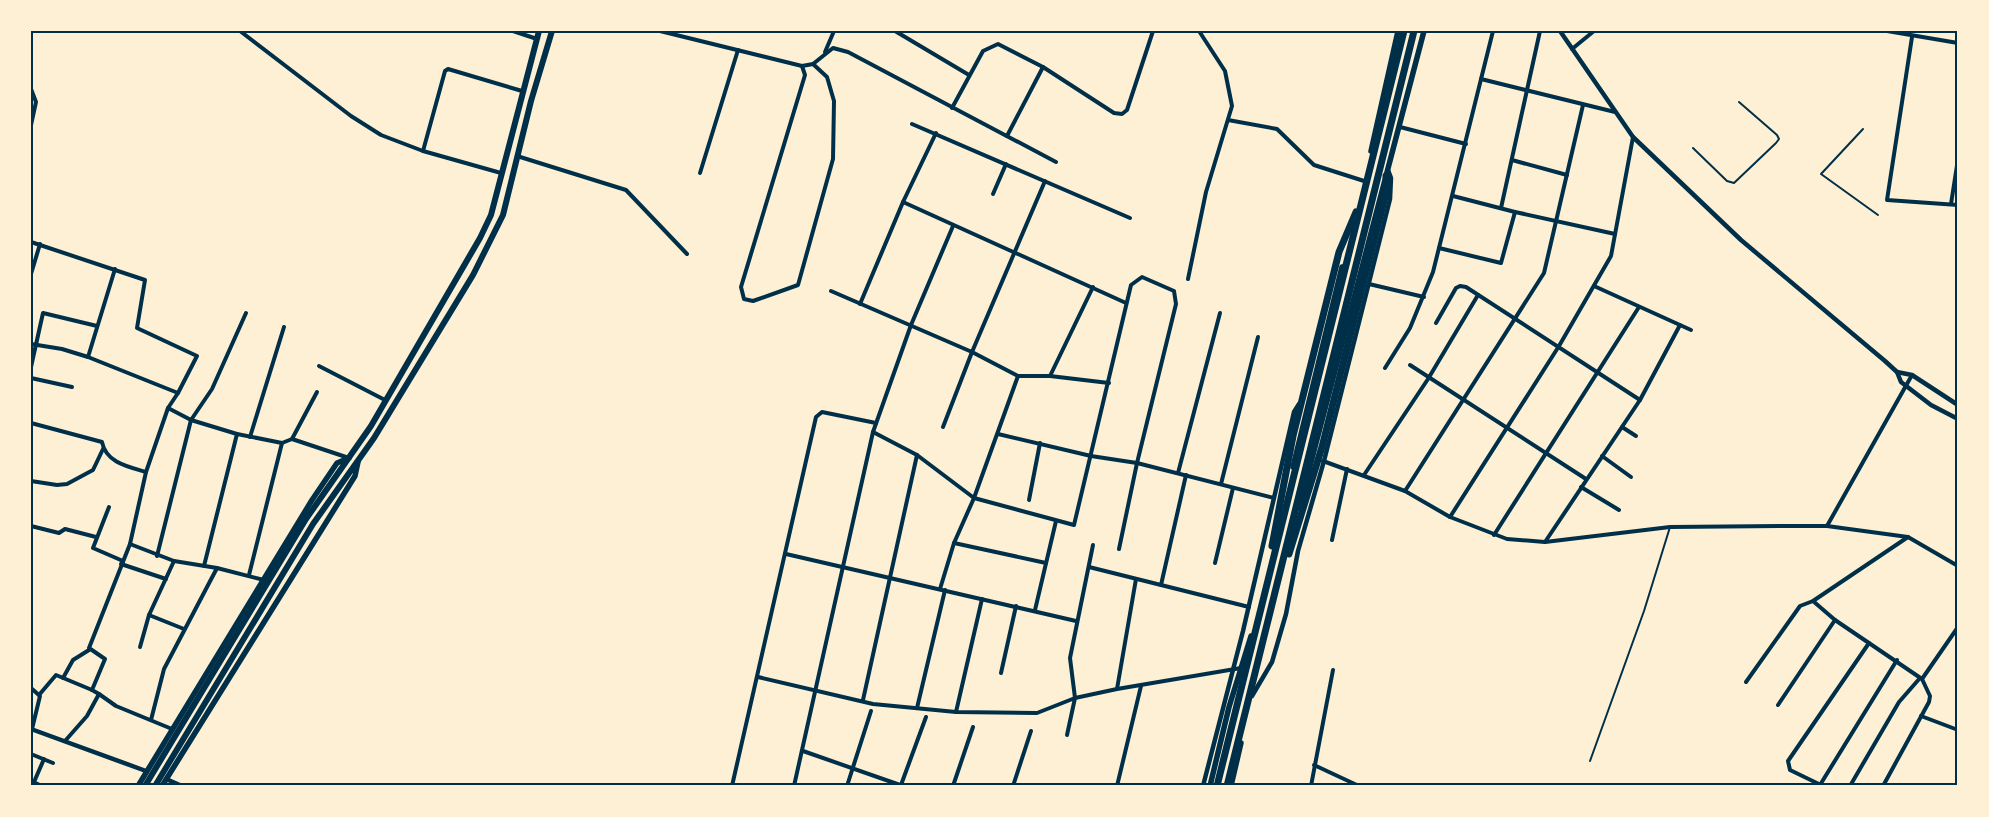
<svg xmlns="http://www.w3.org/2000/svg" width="1989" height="817" font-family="Lora,serif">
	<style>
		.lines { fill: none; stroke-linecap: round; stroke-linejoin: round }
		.service { stroke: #003049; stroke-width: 2 }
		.minor { stroke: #003049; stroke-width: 4 }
		.tertiary { stroke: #003049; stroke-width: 4.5 }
		.primary { stroke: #003049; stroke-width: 5.5 }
		.trunk { stroke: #003049; stroke-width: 6 }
		.motorway { stroke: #003049; stroke-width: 7 }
		.neatline { fill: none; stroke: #003049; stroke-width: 2 }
	</style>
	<rect width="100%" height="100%" fill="#fdf0d5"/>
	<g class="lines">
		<g class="service">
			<path d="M 1863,129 L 1821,174 L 1878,215"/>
			<path d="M 1693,148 L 1727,181 L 1734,183 L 1776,143 L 1779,139 L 1777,135 L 1739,102"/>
			<path d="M 1590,761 L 1644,611 L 1670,527"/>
		</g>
		<g class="minor">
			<path d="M 240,31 L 351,116 L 381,135 L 423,151 L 501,173"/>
			<path d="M 513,31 L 537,39"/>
			<path d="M 660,31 L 802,66 L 813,64 L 833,48 L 848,52 L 1056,162"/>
			<path d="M 895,31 L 969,75"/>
			<path d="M 1887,31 L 1958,43"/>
			<path d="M 1912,37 L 1887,200 L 1958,205"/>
			<path d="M 1572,49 L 1594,31"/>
			<path d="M 825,52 L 834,31"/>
			<path d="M 802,66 L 805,75 L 741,287 L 744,299 L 753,301 L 798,285 L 833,159 L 834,101 L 827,77 L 813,64"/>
			<path d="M 1481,79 L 1615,112"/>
			<path d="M 31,89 L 36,102 L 31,125"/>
			<path d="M 952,108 L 983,51 L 998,44 L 1043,67 L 1114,113 L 1122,114 L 1127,110 L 1153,31"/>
			<path d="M 1228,120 L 1277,129 L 1314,165 L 1364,181"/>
			<path d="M 912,124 L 1130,218"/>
			<path d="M 1400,127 L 1466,144"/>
			<path d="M 1007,136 L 1043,67"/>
			<path d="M 423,151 L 445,71 L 448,69 L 522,91"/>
			<path d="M 517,156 L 626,190 L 687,254"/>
			<path d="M 1512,160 L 1567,175"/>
			<path d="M 700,173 L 738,50"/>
			<path d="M 993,194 L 1006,164"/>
			<path d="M 1453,196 L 1515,212 L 1615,234"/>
			<path d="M 903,202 L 1126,303"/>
			<path d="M 1951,204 L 1958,159"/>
			<path d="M 1501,208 L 1540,31"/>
			<path d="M 31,242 L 145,280 L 137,328 L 197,356 L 178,393 L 88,357 L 62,349 L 31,344"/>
			<path d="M 1439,248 L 1501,263 L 1515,212"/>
			<path d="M 31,274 L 40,244"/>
			<path d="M 1188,279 L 1206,192 L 1232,106 L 1225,71 L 1199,31"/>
			<path d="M 1369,284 L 1424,297"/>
			<path d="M 1594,286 L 1691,330"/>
			<path d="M 831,291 L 972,352 L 1018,376 L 1050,376 L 1109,383"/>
			<path d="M 860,304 L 903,202 L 936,133"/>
			<path d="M 1436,323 L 1456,288 L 1460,286 L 1466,287 L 1640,400 L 1545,542"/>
			<path d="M 88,357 L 115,269"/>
			<path d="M 1410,365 L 1586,479"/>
			<path d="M 319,366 L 385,400"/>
			<path d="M 31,367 L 43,313 L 97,326"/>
			<path d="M 1385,368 L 1410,328 L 1433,272 L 1493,31"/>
			<path d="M 1050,376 L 1093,287"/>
			<path d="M 31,378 L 72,387"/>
			<path d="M 1640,400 L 1680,325"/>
			<path d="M 168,408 L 191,420 L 237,434 L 282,443 L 292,439 L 349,458"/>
			<path d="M 31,423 L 102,442 C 106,463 129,467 146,472"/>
			<path d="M 943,427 L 972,352 L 1045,181"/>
			<path d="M 1622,427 L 1636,436"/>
			<path d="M 873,432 L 917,455 L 974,498 L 1074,525 L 1131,285 L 1142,277 L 1174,291 L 1176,304 L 1137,463 L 1119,549"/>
			<path d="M 998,434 L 1091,456 L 1137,463 L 1274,498"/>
			<path d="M 250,437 L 284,327"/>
			<path d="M 292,439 L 317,392"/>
			<path d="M 1602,456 L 1631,477"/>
			<path d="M 1323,461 L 1405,491 L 1450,517 L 1507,539 L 1545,542 L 1670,527 L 1793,526 L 1827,526 L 1908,537"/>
			<path d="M 1178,473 L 1220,313"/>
			<path d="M 1364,475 L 1428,379 L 1478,295"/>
			<path d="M 31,481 L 57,485 L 67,484 L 93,470 L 103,449"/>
			<path d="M 1221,484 L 1258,337"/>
			<path d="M 1581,487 L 1619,510"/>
			<path d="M 1405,491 L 1544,273 L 1583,105"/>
			<path d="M 1029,500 L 1040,443"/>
			<path d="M 109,507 L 93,548 L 123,561"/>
			<path d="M 1450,517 L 1559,346 L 1611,256 L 1633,137"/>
			<path d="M 31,526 L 59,533 L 65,529 L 96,537"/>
			<path d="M 1827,526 L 1912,375"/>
			<path d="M 1494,535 L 1639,307"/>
			<path d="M 1332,540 L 1347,469"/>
			<path d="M 954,543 L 1046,563"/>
			<path d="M 130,544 L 174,561 L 217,568 L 264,580"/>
			<path d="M 786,554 L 1076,621"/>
			<path d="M 157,556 L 191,420 L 212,389 L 246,313"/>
			<path d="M 1215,563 L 1233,488"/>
			<path d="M 121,564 L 166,579"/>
			<path d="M 204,566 L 237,434"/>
			<path d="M 1089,567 L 1249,607"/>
			<path d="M 249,575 L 282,443"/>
			<path d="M 1161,585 L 1186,475"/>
			<path d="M 940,589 L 954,543 L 974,498 L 1018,376"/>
			<path d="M 1813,601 L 1835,620 L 1922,679 L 1930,696 L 1929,702 L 1883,786"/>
			<path d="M 1035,610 L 1056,521"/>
			<path d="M 149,615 L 184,629"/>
			<path d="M 31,616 L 31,622"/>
			<path d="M 140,647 L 149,615 L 174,561"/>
			<path d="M 1001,673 L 1016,606"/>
			<path d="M 758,677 L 873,704 L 956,712 L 1037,713 L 1075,698 L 1117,689 L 1241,668"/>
			<path d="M 63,678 L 73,660 L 89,650"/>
			<path d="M 1922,679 L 1958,627"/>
			<path d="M 1746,682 L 1800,606 L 1813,601 L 1908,537 L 1958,566"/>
			<path d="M 31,688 L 40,696 L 32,729"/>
			<path d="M 1117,689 L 1136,579"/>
			<path d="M 99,694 L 92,690 L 105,659 L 89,648 L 130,544 L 146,472 L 168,408 L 178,393"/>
			<path d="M 39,695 L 56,675 L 92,690"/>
			<path d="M 863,700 L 917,455"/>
			<path d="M 1778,705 L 1835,620"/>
			<path d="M 917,708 L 945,590"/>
			<path d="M 956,712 L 982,599"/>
			<path d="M 1921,716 L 1958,730"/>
			<path d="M 151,720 L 164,669 L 217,568"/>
			<path d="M 1067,735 L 1075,698 L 1070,658 L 1093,545"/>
			<path d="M 65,741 L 87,716 L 99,694 L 116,706 L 172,729"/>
			<path d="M 803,751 L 903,786"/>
			<path d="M 31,754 L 53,763"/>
			<path d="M 1314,765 L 1359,786"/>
			<path d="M 31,781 L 42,786"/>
			<path d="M 34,782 L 44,759"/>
			<path d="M 901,785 L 926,717"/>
			<path d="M 1820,785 L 1897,660"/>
			<path d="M 732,786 L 816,417 L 822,412 L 876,423"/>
			<path d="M 794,786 L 873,432 L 911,325 L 953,226"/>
			<path d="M 847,786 L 871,711"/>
			<path d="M 953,786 L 973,727"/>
			<path d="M 1013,786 L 1031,731"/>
			<path d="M 1117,786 L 1141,686"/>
			<path d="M 1311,786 L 1333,670"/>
			<path d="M 1823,786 L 1790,770 L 1788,761 L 1869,643"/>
			<path d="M 1850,786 L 1899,702 L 1920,678"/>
		</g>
		<g class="tertiary">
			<path d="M 1560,31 L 1633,137 L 1741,240 L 1885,361 L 1897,372 L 1901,382 L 1931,405 L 1958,419"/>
			<path d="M 1897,372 L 1912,375 L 1958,405"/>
			<path d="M 1252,696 L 1272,662 L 1286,614 L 1298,551 L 1324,461 L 1390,199 L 1391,178 L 1388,170"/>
			<path d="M 31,729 L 146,771"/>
			<path d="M 166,779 L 182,786"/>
			<path d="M 1203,786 L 1243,631 L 1294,412 L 1299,404"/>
		</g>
		<g class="primary">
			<path d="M 1371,151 L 1398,31"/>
			<path d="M 1293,467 L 1342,267"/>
			<path d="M 1299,508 L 1424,31"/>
			<path d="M 138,786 L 312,500 L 337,463 L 349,458"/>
			<path d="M 162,786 L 355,476 L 358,462"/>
			<path d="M 1210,786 L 1229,707 L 1251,636"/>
			<path d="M 1231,786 L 1241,743"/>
		</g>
		<g class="trunk">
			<path d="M 145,786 L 306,519 L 371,426 L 480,238 L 491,215 L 539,31"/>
			<path d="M 155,786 L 313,524 L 374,438 L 473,275 L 503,215 L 531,101 L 552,31"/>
		</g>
		<g class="motorway">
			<path d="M 1272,546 L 1293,436 L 1339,252 L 1356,212"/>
			<path d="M 1289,554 L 1322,447 L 1387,189 L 1386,176"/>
			<path d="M 1217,786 L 1404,31"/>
			<path d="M 1227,786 L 1414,31"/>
		</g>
	</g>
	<rect width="1989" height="817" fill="none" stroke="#fdf0d5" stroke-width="65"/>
	<rect x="32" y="32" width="1924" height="752" class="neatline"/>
</svg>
